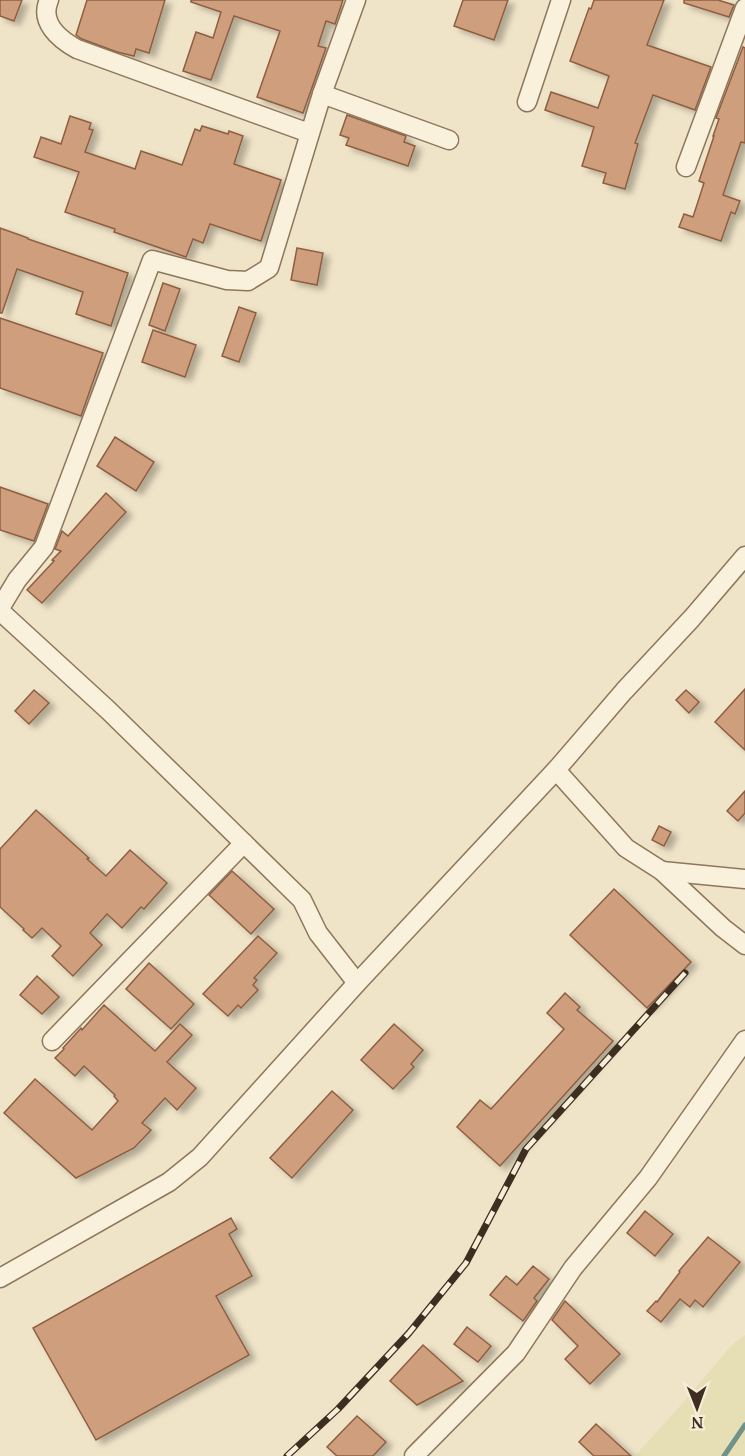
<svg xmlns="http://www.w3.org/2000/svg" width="745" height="1456" font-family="'PT Serif',serif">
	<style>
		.farmland { fill: #e6deb5 }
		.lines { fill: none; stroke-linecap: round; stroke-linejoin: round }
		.stream { stroke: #6f938a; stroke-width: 5 }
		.building { fill: #cf9f7d; stroke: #8d5f41; stroke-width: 1.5; filter: url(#shadow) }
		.minor-casing { stroke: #8d765c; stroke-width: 21 }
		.minor { stroke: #faf1dc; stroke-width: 18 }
		.rail-casing { stroke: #3d2e20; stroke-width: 7 }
		.rail { stroke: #f7eed8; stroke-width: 4.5; stroke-dasharray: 14; stroke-linecap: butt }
	</style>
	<defs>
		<filter id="shadow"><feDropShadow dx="6" dy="4" stdDeviation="3" flood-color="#0004"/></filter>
	</defs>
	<rect width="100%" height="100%" fill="#f0e4c8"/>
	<path class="farmland" d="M 745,1335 L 745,1456 L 635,1456 L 674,1413 L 731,1346 Z"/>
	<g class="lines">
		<path class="stream" d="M 724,1456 L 745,1425"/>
	</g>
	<g class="building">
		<path d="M 0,0 L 22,0 L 14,21 L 0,16 Z"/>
		<path d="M 87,0 L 165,0 L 149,53 L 136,49 L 134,56 L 117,52 L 82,39 L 76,35 Z"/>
		<path d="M 191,0 L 343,0 L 335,24 L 326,21 L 318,46 L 326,48 L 303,113 L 257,97 L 280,31 L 234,16 L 211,80 L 183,71 L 196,32 L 213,38 L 221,12 L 191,2 Z"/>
		<path d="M 463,0 L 508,0 L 494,40 L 454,26 Z"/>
		<path d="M 594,0 L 664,0 L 647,45 L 711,67 L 695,110 L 653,95 L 635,143 L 638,144 L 625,189 L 603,183 L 606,173 L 582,166 L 594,127 L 545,110 L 551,92 L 598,108 L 609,76 L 570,61 L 589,8 L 591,9 Z"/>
		<path d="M 684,0 L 718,0 L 734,5 L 729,17 L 684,3 Z"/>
		<path d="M 743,47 L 745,48 L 745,143 L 741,142 L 723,195 L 740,201 L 735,214 L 731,212 L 721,241 L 679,227 L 684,214 L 693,217 L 704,183 L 699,181 L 714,136 L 713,136 L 719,119 L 716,118 Z"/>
		<path d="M 347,115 L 406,136 L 404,142 L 415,146 L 408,166 L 346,145 L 349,138 L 340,135 Z"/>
		<path d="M 70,116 L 91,123 L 89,129 L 93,130 L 85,152 L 135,169 L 141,151 L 182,165 L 195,129 L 200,131 L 202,126 L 228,134 L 229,131 L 243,136 L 234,164 L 281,180 L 261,241 L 210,224 L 203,243 L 193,239 L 186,257 L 114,232 L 115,229 L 65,212 L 79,172 L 34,157 L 41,137 L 61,144 Z"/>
		<path d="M 0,228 L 28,238 L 28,239 L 128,273 L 111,326 L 76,314 L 83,292 L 17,269 L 2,313 L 0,313 Z"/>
		<path d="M 297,248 L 323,253 L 317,285 L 291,280 Z"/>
		<path d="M 163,283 L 180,289 L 165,331 L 149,325 Z"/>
		<path d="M 239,307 L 256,313 L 239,362 L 222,356 Z"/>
		<path d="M 0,318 L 103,353 L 81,416 L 0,388 Z"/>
		<path d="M 153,330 L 196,345 L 185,377 L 142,362 Z"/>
		<path d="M 115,437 L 154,462 L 136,491 L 97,466 Z"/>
		<path d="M 0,487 L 48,504 L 34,541 L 0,530 Z"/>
		<path d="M 106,493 L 126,512 L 42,603 L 27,590 L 54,561 L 52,560 L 61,551 L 55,549 L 62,531 L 68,536 Z"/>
		<path d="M 745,689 L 745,750 L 715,722 Z"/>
		<path d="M 34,690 L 49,703 L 29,724 L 15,711 Z"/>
		<path d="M 686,690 L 699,702 L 689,713 L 676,700 Z"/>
		<path d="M 745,791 L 745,813 L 738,821 L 727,811 Z"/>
		<path d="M 36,810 L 89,858 L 87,859 L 106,876 L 130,850 L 167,883 L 144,909 L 141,907 L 122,928 L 107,914 L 90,933 L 102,945 L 73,976 L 52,956 L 61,946 L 42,928 L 32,938 L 23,930 L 24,929 L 0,907 L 0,849 Z"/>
		<path d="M 659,826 L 671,832 L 664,846 L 652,840 Z"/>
		<path d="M 232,871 L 274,909 L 251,934 L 209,895 Z"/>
		<path d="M 614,889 L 691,962 L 647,1008 L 570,935 Z"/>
		<path d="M 258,936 L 277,953 L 254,978 L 257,980 L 253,985 L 258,990 L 241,1008 L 238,1005 L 228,1016 L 203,994 Z"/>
		<path d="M 149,963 L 194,1004 L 171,1029 L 126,989 Z"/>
		<path d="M 37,976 L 59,997 L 42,1014 L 20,995 Z"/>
		<path d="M 565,993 L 580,1007 L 577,1010 L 613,1041 L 500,1166 L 457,1127 L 480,1100 L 491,1109 L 564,1029 L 547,1013 Z"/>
		<path d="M 104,1005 L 155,1051 L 180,1024 L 192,1035 L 167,1062 L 196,1088 L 177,1110 L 165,1098 L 142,1123 L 151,1130 L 134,1148 L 76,1178 L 4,1113 L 35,1079 L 92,1130 L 118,1101 L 114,1096 L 115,1095 L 84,1066 L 75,1076 L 55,1058 L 64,1049 L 63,1048 L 81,1028 L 82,1030 Z"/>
		<path d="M 394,1024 L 423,1050 L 411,1064 L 414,1067 L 393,1089 L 361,1060 Z"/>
		<path d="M 332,1091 L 353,1110 L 292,1178 L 270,1158 Z"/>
		<path d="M 645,1211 L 673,1234 L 655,1256 L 627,1233 Z"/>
		<path d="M 231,1218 L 237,1229 L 229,1234 L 252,1276 L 216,1296 L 249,1355 L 96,1440 L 33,1328 Z"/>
		<path d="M 708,1237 L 740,1262 L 703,1307 L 695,1300 L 690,1307 L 680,1299 L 661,1322 L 647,1311 L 656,1301 L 657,1302 L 680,1272 L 679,1271 Z"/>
		<path d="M 533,1266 L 549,1279 L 534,1298 L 537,1301 L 523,1321 L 490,1295 L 506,1276 L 517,1285 Z"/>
		<path d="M 565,1301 L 620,1354 L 590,1384 L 565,1359 L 578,1346 L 552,1320 Z"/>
		<path d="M 467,1327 L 491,1346 L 478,1362 L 454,1344 Z"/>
		<path d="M 423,1345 L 463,1381 L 417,1405 L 390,1381 Z"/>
		<path d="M 357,1416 L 386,1442 L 373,1456 L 337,1456 L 327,1447 Z"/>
		<path d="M 596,1424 L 631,1456 L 594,1456 L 579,1442 Z"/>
	</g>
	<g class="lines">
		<g class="minor-casing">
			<g id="minor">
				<path d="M 49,0 C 39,22 59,39 77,49 L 309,133"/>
				<path d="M 322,94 L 449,140"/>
				<path d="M 527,102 L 561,0"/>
				<path d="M 686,167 L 745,8"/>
				<path d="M 0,608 L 17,580 L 44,547 L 152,260 L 227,280 L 248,281 L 269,268 L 322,94 L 356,0"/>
				<path d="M 0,611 L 108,710 L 302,900 L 318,933 L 357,983"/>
				<path d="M 556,770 L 626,848 L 662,871 L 723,928 L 745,945"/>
				<path d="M 662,871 L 745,879"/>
				<path d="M 52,1041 L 244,843"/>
				<path d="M 0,1278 L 169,1182 L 200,1157 L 357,983 L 556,770 L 624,691 L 692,618 L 745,556"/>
				<path d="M 414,1456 L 516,1353 L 573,1268 L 648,1178 L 745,1040"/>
			</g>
		</g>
		<use href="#minor" class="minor"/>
		<g class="rail-casing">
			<path id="rail" d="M 287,1456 L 338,1409 L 409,1333 L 466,1263 L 526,1149 L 685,973"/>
		</g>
		<use href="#rail" class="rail"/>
	</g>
	<g transform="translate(697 1408) rotate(179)" stroke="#f7eed8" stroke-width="4.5" paint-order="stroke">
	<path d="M0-4.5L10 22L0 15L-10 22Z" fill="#3d2e20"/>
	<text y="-9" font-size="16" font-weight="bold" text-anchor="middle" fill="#3d2e20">N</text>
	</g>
</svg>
